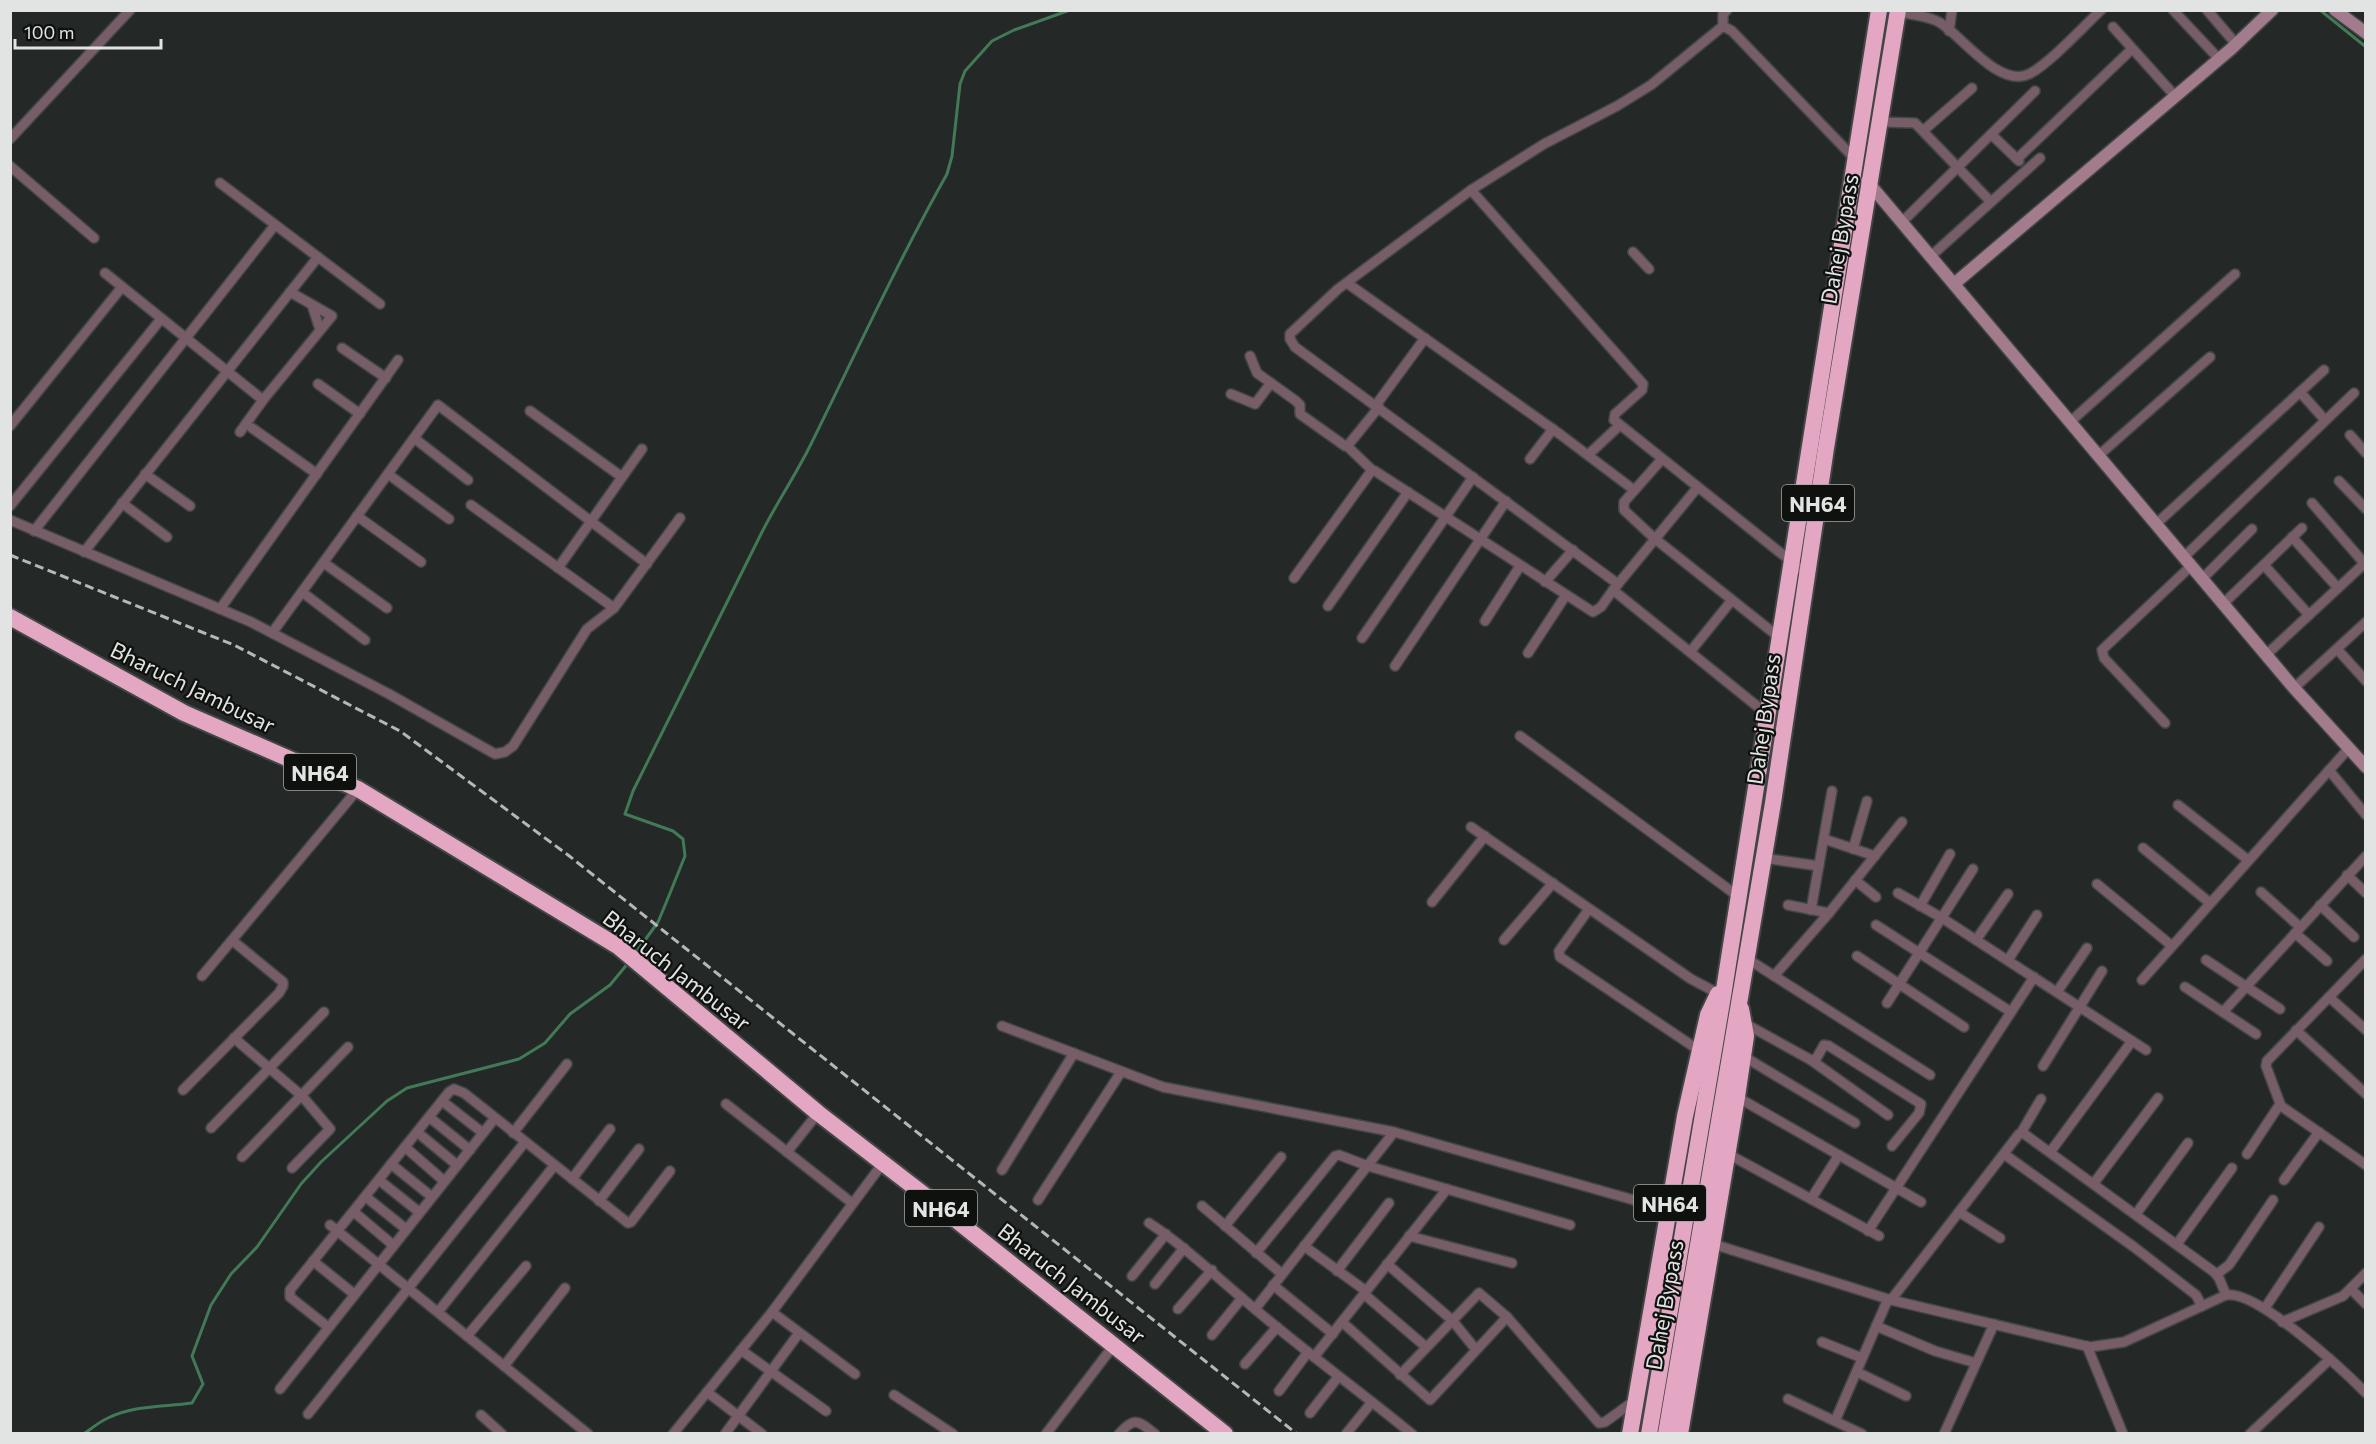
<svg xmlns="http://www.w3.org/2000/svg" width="2376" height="1444" font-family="Commissioner,sans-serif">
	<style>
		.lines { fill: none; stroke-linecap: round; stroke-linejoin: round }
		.stream { stroke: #427957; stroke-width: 3 }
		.street-casing { stroke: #424644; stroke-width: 12 }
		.secondary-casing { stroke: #424644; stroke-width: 15 }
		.highway-casing { stroke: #424644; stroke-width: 20 }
		.street { stroke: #765d68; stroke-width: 9 }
		.secondary { stroke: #a27b8d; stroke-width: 12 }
		.highway { stroke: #e3a7c3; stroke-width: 16 }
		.rail { stroke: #b5b8b6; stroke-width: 3; stroke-dasharray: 9 4.5; stroke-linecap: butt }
		.labels { text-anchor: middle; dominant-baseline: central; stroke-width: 4.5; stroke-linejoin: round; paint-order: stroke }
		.shield { fill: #0f110f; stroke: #a2a5a3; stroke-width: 1.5 }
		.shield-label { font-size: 21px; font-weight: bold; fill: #e1e4e2 }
		.street-label { font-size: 22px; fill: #e1e4e2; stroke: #0f110f }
	</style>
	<rect width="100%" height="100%" fill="#242826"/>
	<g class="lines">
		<g class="stream">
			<path d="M 2320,10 L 2366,47"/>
			<path d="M 635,954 L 658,922 L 666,903 L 685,856 L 683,839 L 673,831 L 625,814 L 633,791 L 759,538 C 774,507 794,478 810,446 C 855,355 897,263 947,174 L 952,156 L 960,84 L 965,71 L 992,41 L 1014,30 L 1070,10"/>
			<path d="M 84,1434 C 92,1428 99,1422 108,1418 C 135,1405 163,1407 192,1403 L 203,1384 L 192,1356 L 211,1305 L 231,1274 L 257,1247 L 301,1184 L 321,1162 L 387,1101 L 407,1088 L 519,1059 L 545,1043 L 570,1014 L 610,985 L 629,962"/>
		</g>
		<g class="street-casing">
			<g id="street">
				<path d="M 2173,10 L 2219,59"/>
				<path d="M 2207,10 L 2236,44"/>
				<path d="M 1898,12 C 1911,15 1931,16 1942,24 C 1964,39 2000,88 2029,74 C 2048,65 2083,27 2101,10"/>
				<path d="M 1723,26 L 1723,14 L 1727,10"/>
				<path d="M 2113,27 L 2175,96"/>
				<path d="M 1949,31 L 1952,10"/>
				<path d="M 1881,122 L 1915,123 L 1991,202"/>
				<path d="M 1924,130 L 1972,88"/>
				<path d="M 1992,135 L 2019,161"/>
				<path d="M 10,139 L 130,10"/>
				<path d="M 2017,159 L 2132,49"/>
				<path d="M 10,166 L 94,238"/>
				<path d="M 220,183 L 380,304"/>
				<path d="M 1471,190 L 1643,384 L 1642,390 L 1615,414 L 1614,420 L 1807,574"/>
				<path d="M 1902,222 L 2035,91"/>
				<path d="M 1633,252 L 1649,269"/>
				<path d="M 1931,256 L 2040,158"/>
				<path d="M 105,273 L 263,400"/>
				<path d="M 1347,283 L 1561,435 L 1634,490"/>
				<path d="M 312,305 L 320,330"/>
				<path d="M 342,348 L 386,378"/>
				<path d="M 1250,356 L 1257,373 L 1296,401 L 1300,405 L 1300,414 L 1345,446 L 1349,444 L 1379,407"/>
				<path d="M 318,384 L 360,414"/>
				<path d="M 2300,392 L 2325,420"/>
				<path d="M 1231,394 L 1255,404 L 1271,383"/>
				<path d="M 1376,405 L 1425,338"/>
				<path d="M 530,411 L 622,477"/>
				<path d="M 2070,422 L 2235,274"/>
				<path d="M 10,426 L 122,287"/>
				<path d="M 252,428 L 317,474"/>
				<path d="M 240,432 L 263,400 L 332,316 L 290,292"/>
				<path d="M 2350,435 L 2366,453"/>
				<path d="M 414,438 L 468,480"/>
				<path d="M 1347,446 L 1372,470"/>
				<path d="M 1588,455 L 1620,425"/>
				<path d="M 2098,456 L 2210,357"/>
				<path d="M 1530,459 L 1553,429"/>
				<path d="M 1662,459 L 1624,502 L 1624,510 L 1654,538 L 1780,638"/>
				<path d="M 145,474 L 190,506"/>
				<path d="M 388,474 L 449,519"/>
				<path d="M 2339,481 L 2366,509"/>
				<path d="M 122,503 L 167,537"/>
				<path d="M 2312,503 L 2364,563"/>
				<path d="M 471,505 L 614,608"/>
				<path d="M 10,506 L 161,319"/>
				<path d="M 357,516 L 421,562"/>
				<path d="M 10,520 L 251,622 L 389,694 L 495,754 L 505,752 L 513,746 L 587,629 L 614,608 L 680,518"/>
				<path d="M 2156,524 L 2324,370"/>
				<path d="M 34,531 L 275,225"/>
				<path d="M 2292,537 L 2338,588"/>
				<path d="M 84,552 L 318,257"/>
				<path d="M 2184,557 L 2354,393"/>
				<path d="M 324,563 L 387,608"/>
				<path d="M 2264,565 L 2309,615"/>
				<path d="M 558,568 L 642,449"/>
				<path d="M 1294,578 L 1372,470 L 1375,471 L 1593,612 L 1601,607 L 1613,590"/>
				<path d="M 2202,579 L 2252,529"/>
				<path d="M 1545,582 L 1573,550"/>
				<path d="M 1618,584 L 1697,488"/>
				<path d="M 302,592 L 365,640"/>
				<path d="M 2223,604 L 2302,528"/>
				<path d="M 1328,606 L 1408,492"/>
				<path d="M 220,609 L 398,360"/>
				<path d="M 1485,621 L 1520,566"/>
				<path d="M 272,633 L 438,405 L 647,564"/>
				<path d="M 1362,638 L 1473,477"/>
				<path d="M 2337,649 L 2366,681"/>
				<path d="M 1690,652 L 1732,600"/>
				<path d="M 1528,653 L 1566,595"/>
				<path d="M 2266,655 L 2366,562"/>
				<path d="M 1395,666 L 1506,501"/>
				<path d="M 2294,688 L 2366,622"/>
				<path d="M 1768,715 L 1613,590 L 1618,584 L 1295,347 L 1290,339 L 1290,334 L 1338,289 L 1471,190 L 1544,144 L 1617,106 L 1651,85 L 1723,26 L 1732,31 L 1855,159"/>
				<path d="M 2165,723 L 2104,658 L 2102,650 L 2191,566"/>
				<path d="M 1520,736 L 1739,897"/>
				<path d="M 2329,770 L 2366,815"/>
				<path d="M 2178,805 L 2248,860"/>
				<path d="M 1471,827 L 1691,979 L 1721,995"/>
				<path d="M 1824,839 L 1875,856"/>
				<path d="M 2143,848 L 2210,903"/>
				<path d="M 1853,849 L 1867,801"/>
				<path d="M 1763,858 L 1819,866"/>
				<path d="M 2347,875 L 2366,893"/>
				<path d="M 1855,880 L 1876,897"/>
				<path d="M 2097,884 L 2172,946"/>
				<path d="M 2261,892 L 2300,927"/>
				<path d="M 1898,893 L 1942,918 L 2146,1050"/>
				<path d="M 1432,902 L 1485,836"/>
				<path d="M 1788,905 L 1829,913"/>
				<path d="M 2320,905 L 2354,937"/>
				<path d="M 1920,906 L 1950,854"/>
				<path d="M 1589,909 L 1559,951 L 1560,957 L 1700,1051"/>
				<path d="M 1811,910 L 1832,791"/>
				<path d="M 1876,925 L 2011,1012"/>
				<path d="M 2295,933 L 2327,961"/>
				<path d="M 1504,940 L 1553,883"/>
				<path d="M 1976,940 L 2008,894"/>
				<path d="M 1857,956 L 1964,1027"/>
				<path d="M 1746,958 L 1930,1075"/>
				<path d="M 2366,959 L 2267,1061 L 2266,1066 L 2281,1106 L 2366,1165"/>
				<path d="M 2008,960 L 2037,915"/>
				<path d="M 2206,960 L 2280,1009"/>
				<path d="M 202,976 L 358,789"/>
				<path d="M 1774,976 L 1829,913 L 1902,822"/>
				<path d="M 2142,980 L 2349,748"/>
				<path d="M 2185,987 L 2256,1034"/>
				<path d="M 2057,992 L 2087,948"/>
				<path d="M 2329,997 L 2366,1030"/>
				<path d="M 1887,1003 L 1973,869"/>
				<path d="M 2223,1012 L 2366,856"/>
				<path d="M 1744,1023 L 1811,1060 L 1816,1059 L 1824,1045 L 1829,1046 L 1921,1104 L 1919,1113 L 1892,1146"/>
				<path d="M 1002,1026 L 1163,1087 L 1394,1132 L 1669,1210"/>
				<path d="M 2296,1030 L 2366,1094"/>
				<path d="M 234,1038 L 302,1096 L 330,1129 L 292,1168"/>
				<path d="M 1743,1056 L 1855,1123"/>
				<path d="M 1811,1060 L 1888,1115"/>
				<path d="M 2043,1066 L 2102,971"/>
				<path d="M 183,1090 L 279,993 L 283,986 L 283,982 L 233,941"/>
				<path d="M 1737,1097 L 1921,1202"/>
				<path d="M 442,1101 L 483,1133"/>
				<path d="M 726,1104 L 852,1203"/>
				<path d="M 429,1117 L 470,1150"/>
				<path d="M 211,1128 L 324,1012"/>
				<path d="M 417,1132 L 457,1165"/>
				<path d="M 513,1133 L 567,1064"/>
				<path d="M 2021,1133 L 2041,1099"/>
				<path d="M 405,1147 L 444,1181"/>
				<path d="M 2051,1151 L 2132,1041"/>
				<path d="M 787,1152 L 818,1113"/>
				<path d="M 1728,1154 L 1879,1236"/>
				<path d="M 2004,1154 L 2134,1247 L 2196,1295 L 2202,1306"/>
				<path d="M 2247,1154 L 2280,1104"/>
				<path d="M 242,1157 L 348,1047"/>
				<path d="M 391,1164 L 432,1197"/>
				<path d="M 1002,1170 L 1074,1053"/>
				<path d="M 572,1179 L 610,1129"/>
				<path d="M 379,1180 L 419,1212"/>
				<path d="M 2284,1180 L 2319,1132"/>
				<path d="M 2094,1183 L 2158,1098"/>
				<path d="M 366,1197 L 406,1229"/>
				<path d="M 1811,1199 L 1839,1155"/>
				<path d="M 1038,1200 L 1121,1072"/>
				<path d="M 599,1201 L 639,1149"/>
				<path d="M 1202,1206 L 1282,1274"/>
				<path d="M 354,1212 L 393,1245"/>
				<path d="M 1959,1212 L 2000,1238"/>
				<path d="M 2136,1214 L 2188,1143"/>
				<path d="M 1149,1223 C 1183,1245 1211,1272 1242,1298 C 1297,1346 1356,1388 1412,1434"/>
				<path d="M 330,1225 L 588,1434"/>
				<path d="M 1225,1226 L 1281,1157"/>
				<path d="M 1868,1231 L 2034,977"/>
				<path d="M 1409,1236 L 1512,1263"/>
				<path d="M 1713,1244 L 1891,1300 L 2090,1347 L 2124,1342 L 2226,1295 C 2256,1289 2343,1370 2366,1393"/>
				<path d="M 2177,1244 L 2232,1168"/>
				<path d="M 1304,1246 L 1366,1291"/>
				<path d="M 1256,1253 L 1335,1156 L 1339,1155 L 1368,1166 L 1570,1225"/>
				<path d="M 313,1261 L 354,1294"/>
				<path d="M 1387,1264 L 1452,1320 L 1473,1346"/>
				<path d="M 1337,1271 L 1389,1203"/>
				<path d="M 2217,1274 L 2229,1265 L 2273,1200"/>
				<path d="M 1132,1276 L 1166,1234"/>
				<path d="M 1155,1284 L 1184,1248"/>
				<path d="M 1273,1285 L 1333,1334"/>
				<path d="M 2351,1289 L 2366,1304"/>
				<path d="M 1364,1294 L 1426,1347"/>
				<path d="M 1891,1300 L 2019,1134 L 2023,1133 L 2214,1272 L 2219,1278 L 2226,1295"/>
				<path d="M 2265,1308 L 2319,1227"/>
				<path d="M 1178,1309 L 1212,1270"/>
				<path d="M 1255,1309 L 1394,1132"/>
				<path d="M 438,1312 L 554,1166"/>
				<path d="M 772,1312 L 855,1374"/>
				<path d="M 1342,1322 L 1430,1400 L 1507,1317"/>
				<path d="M 2282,1322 L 2343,1296 L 2366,1273"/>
				<path d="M 1876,1326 L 1935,1351 L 1976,1363"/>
				<path d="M 328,1327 L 290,1297 L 290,1290 L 449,1092 L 454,1089 L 464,1093 L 628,1223 L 631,1222 L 670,1171"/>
				<path d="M 1212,1335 L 1242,1298"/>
				<path d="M 467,1336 L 526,1266"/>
				<path d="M 1822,1342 L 1862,1358"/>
				<path d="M 2087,1346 L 2123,1434"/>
				<path d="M 741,1350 L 826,1411"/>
				<path d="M 1314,1357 L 1447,1189"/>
				<path d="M 1245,1364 L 1277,1327"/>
				<path d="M 504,1366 L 565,1288"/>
				<path d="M 1857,1372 L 1906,1396"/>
				<path d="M 1400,1375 L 1479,1293 L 1507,1317 L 1599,1423 L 1605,1422 L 1634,1401"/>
				<path d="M 280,1389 L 495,1118"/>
				<path d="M 1279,1391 L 1308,1352"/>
				<path d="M 707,1392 L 762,1434"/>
				<path d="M 894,1395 L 953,1434"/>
				<path d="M 1788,1399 L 1862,1434"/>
				<path d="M 1310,1413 L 1338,1377"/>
				<path d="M 308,1414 L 525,1142"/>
				<path d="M 481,1415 L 502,1434"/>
				<path d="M 1835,1421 L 1888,1299"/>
				<path d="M 673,1434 L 772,1312 L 883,1163"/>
				<path d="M 725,1434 L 799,1333"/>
				<path d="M 1046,1434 L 1114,1345"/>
				<path d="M 1119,1434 C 1135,1416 1138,1421 1155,1434"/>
				<path d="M 1346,1434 L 1372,1402"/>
				<path d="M 1944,1434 L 1994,1324"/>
				<path d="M 2250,1434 L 2330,1359"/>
			</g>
		</g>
		<g class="secondary-casing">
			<g id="secondary">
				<path d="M 2335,10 L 2366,33"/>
				<path d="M 1867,181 L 2294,688 L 2366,767"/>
				<path d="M 1954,284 L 2231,49 L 2272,10"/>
			</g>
		</g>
		<g class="highway-casing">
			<g id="highway">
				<path d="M 10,617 L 184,713 L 358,789 L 619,947 L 818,1113 L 936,1204 L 1225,1434"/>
				<path d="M 1630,1434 L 1685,1116 L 1708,1015 L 1718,994"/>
				<path d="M 1649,1434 L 1723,996 L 1879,10"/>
				<path d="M 1666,1434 L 1773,803 L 1826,448 L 1898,10"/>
				<path d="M 1680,1434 L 1737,1097 L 1746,1036 L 1741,1009"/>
			</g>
		</g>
		<use href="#street" class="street"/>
		<use href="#secondary" class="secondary"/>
		<use href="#highway" class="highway"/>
		<path class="rail" d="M 10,555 L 234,645 L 400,731 L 568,855 L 1297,1434"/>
	</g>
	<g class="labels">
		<g class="shield">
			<rect x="1782" y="485" width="72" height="36" rx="4.5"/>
			<rect x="284" y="754" width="72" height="36" rx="4.5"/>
			<rect x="1634" y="1185" width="72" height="36" rx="4.5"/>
			<rect x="905" y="1190" width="72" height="36" rx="4.5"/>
		</g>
		<g class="shield-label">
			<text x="1818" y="503">NH64</text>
			<text x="320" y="772">NH64</text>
			<text x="1670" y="1203">NH64</text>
			<text x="941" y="1208">NH64</text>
		</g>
		<g class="street-label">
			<text transform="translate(1839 239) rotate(-80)">Dahej Bypass</text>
			<text transform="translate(193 687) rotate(26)">Bharuch Jambusar</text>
			<text transform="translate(1763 719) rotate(-82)">Dahej Bypass</text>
			<text transform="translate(677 970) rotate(38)">Bharuch Jambusar</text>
			<text transform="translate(1072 1283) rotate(38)">Bharuch Jambusar</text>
			<text transform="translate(1664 1305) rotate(-80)">Dahej Bypass</text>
		</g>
	</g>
	<rect width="2376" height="1444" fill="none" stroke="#e1e4e2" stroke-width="24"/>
	<path d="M15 39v9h146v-9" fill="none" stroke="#e1e4e2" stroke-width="3"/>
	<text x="24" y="39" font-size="18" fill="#e1e4e2" stroke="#0f110f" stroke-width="4.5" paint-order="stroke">100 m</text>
</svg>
